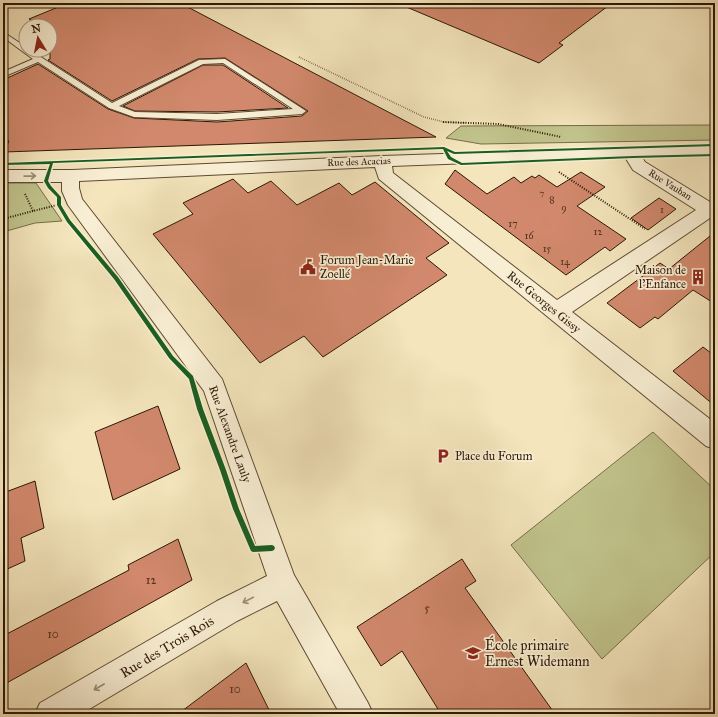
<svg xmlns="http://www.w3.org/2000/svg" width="718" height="717" font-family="'IM FELL Great Primer',serif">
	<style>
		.green { fill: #c1c38c; stroke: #766d48 }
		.building { fill: #d1886c; stroke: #2c1705 }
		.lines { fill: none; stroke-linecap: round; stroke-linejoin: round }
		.lane-casing { stroke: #5e4a33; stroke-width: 2 }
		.street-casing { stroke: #5e4a33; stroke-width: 2 }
		.path-far1 { stroke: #2c1705; stroke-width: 1.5; stroke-dasharray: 0.5 1.5; stroke-linecap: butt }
		.path { stroke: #2c1705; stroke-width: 2; stroke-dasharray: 1 1.5; stroke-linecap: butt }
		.lane { fill: #f8eed3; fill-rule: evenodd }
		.street { fill: #f8eed3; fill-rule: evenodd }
		.cycleway-casing { stroke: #f8eed3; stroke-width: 3 }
		.cycleway { fill: #1b5e20; fill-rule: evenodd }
		.oneway { stroke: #9c8d76 }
		.labels { text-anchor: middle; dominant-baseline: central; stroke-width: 3.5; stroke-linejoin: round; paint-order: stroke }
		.far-number-label { font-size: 9px; fill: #55331f }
		.far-street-label { font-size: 10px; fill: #2c1705; stroke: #f8eed3 }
		.number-label { font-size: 10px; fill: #55331f }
		.poi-label { font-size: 12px; fill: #2c1705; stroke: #f8eed3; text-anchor: start }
		.street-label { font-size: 12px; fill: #2c1705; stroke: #f8eed3 }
		.near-number-label { font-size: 12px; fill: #55331f }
		.near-poi-label { font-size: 14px; fill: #2c1705; stroke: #f8eed3; text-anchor: start }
		.near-street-label { font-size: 14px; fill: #2c1705; stroke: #f8eed3 }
	</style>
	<rect width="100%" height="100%" fill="#f4e5bc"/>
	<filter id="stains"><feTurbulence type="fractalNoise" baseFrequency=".005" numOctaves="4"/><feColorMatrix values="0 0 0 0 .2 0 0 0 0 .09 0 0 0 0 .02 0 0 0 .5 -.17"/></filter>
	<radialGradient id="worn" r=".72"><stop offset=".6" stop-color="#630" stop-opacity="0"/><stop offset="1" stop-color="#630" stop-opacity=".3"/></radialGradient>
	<g class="green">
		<path d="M 715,125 L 715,140 L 481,144 L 446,138 L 461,126 Z"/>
		<path d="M 3,183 L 36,183 L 62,221 L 35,223 L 3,232 Z"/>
		<path d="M 653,432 L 715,490 L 715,552 L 602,659 L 511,545 Z"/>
	</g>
	<g class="building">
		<path d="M 68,3 L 180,3 L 436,137 L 4,152 L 9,141 L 3,137 L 3,80 L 38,64 L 108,109 L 134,118 L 217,122 L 302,116 L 308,111 L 225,58 L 198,59 L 112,101 L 48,60 L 50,59 L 50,26 L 41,26 L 29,19 Z"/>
		<path d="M 397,3 L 612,3 L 559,43 L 563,45 L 539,63 Z"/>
		<path d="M 203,65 L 223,65 L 288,108 L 217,112 L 135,111 L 123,106 Z"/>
		<path d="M 455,170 L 487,194 L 514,177 L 521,183 L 532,176 L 535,178 L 539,175 L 557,187 L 581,172 L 605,187 L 577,206 L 626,239 L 610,251 L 605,247 L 566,275 L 445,184 Z"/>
		<path d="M 233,179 L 248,193 L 271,181 L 297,205 L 339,183 L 352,195 L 375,182 L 449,243 L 426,258 L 447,275 L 323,357 L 304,336 L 260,363 L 153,234 L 193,214 L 183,203 Z"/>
		<path d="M 659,198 L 676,209 L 648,230 L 631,218 Z"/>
		<path d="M 715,232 L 715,304 L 693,290 L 658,319 L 655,317 L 640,328 L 607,303 L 660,263 L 669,269 Z"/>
		<path d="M 703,347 L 715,356 L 715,406 L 673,371 Z"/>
		<path d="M 158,406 L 180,469 L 113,500 L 95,432 Z"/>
		<path d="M 35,481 L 44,528 L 21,538 L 25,561 L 3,571 L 3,493 Z"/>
		<path d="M 178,539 L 192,580 L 3,685 L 3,636 L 129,570 L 128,565 Z"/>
		<path d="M 462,559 L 476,581 L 465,588 L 555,714 L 441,714 L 402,651 L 381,666 L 357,627 Z"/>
		<path d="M 246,663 L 271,714 L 178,714 Z"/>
	</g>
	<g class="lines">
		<g class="lane-casing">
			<path id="lane" d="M 3,32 L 26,47 L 26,50 L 30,50 L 112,103 L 199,60 L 225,59 L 306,111 L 302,114 L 217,120 L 134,117 L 109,108 L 38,62 L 3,77 L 3,72 L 33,59 L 3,37 ZM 223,63 L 293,109 L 217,114 L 135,112 L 119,106 L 203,64 Z"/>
		</g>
		<g class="street-casing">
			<path id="street" d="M 715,145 L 715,155 L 642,157 L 645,162 L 715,205 L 715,219 L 710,218 L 572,312 L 715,423 L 715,449 L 706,446 L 379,179 L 375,167 L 79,181 L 79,188 L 82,199 L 222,379 L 294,575 L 368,703 L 373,714 L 340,714 L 277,601 L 237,621 L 81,714 L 35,714 L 40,703 L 217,601 L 267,576 L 204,391 L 68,205 L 62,191 L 62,182 L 3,182 L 3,170 L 72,170 L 382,156 ZM 625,157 L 633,170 L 696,210 L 557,300 L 393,173 L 392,166 Z"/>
		</g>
		<path class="path-far1" d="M 299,57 L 424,117 L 444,122 L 466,123"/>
		<g class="path">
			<path d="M 443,122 L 498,124 L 561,137"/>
			<path d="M 559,172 L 645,229"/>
			<path d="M 25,194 L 33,211 L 57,205"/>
			<path d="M 3,219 L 33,211"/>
		</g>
		<use href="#lane" class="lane"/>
		<use href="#street" class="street"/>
		<g class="cycleway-casing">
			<path id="cycleway" d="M 715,144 L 715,146 L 454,154 L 447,151 L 451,157 L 462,163 L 633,156 L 715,154 L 715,156 L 633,158 L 461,165 L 448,159 L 443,149 L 53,163 L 48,181 L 51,186 L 61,197 L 61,205 L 70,220 L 118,277 L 173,356 L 193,376 L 203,409 L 226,470 L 239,509 L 255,546 L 272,545 L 274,546 L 275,548 L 274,550 L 272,551 L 253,552 L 251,551 L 233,509 L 220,470 L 197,409 L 189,379 L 169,358 L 114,279 L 67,222 L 57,205 L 57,197 L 48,188 L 44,181 L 50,164 L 3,165 L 3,163 L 444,147 L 455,152 Z"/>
		</g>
		<use href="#cycleway" class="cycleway"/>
	</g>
	<defs><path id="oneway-shaft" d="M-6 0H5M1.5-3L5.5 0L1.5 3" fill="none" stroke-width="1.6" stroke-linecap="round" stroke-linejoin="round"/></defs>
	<g class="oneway">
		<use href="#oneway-shaft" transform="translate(30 176) rotate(-1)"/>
		<use href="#oneway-shaft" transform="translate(248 600) rotate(153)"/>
		<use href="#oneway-shaft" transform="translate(99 687) rotate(150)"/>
	</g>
	<defs>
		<g id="civic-bare" transform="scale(1.2)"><path d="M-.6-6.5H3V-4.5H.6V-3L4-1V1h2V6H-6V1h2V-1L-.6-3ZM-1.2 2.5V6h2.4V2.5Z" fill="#8f2418" stroke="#f8eed3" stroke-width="2.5" paint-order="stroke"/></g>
		<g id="building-bare" transform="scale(1.2)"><path d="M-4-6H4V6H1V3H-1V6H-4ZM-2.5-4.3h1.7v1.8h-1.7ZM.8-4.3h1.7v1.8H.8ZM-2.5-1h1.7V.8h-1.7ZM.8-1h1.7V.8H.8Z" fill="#8f2418" stroke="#f8eed3" stroke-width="2.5" paint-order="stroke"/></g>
		<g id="parking-bare" transform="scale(1.2)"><path d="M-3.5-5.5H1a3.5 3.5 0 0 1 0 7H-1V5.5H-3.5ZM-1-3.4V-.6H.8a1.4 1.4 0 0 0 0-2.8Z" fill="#8f2418" stroke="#f8eed3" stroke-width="2.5" paint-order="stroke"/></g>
		<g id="school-bare" transform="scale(1.2)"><path d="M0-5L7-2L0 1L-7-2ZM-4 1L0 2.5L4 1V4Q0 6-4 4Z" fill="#8f2418" stroke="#f8eed3" stroke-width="2.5" paint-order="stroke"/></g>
	</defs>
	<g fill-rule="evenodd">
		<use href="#civic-bare" x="308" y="267"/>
		<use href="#building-bare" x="698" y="277"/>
		<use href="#parking-bare" x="443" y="456"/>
		<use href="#school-bare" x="473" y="653"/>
	</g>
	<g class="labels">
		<g class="far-number-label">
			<text x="542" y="192">7</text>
		</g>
		<g class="far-street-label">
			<text transform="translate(359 162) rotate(-2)">Rue des Acacias</text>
			<text transform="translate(670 185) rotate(32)">Rue Vauban</text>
		</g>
		<g class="number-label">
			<text x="552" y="200">8</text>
			<text x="564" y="208">9</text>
			<text x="662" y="210">1</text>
			<text x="513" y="224">17</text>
			<text x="598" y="232">12</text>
			<text x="529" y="236">16</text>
			<text x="547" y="249">15</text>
			<text x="565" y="262">14</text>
		</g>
		<g class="poi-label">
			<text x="320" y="260">Forum Jean-Marie<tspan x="320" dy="14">Zoellé</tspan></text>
			<text x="686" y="270" text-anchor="end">Maison de<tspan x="686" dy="14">l'Enfance</tspan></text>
			<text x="455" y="456">Place du Forum</text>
		</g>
		<g class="street-label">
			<text transform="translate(544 302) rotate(39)">Rue Georges Gissy</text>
			<text transform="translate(230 434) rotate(70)">Rue Alexandre Lauly</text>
		</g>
		<g class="near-number-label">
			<text x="151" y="580">12</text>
			<text x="427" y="608">5</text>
			<text x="53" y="634">10</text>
			<text x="235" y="689">10</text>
		</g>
		<g class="near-poi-label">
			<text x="485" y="645">École primaire<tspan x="485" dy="16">Ernest Widemann</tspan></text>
		</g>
		<g class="near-street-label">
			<text transform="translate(167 647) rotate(-31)">Rue des Trois Rois</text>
		</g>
	</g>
	<rect width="718" height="717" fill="none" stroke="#f4e5bc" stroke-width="16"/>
	<rect x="4" y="4" width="710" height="709" fill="none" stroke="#2c1705" stroke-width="2"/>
	<rect x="8" y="8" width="702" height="701" fill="none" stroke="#2c1705"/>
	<g transform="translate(38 38) rotate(350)"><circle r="19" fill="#f8eed3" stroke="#a69881"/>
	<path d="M0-3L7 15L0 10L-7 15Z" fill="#8f2418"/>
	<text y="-6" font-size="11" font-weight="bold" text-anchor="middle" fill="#2c1705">N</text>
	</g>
	<rect width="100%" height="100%" filter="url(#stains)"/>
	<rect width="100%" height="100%" fill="url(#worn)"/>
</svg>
